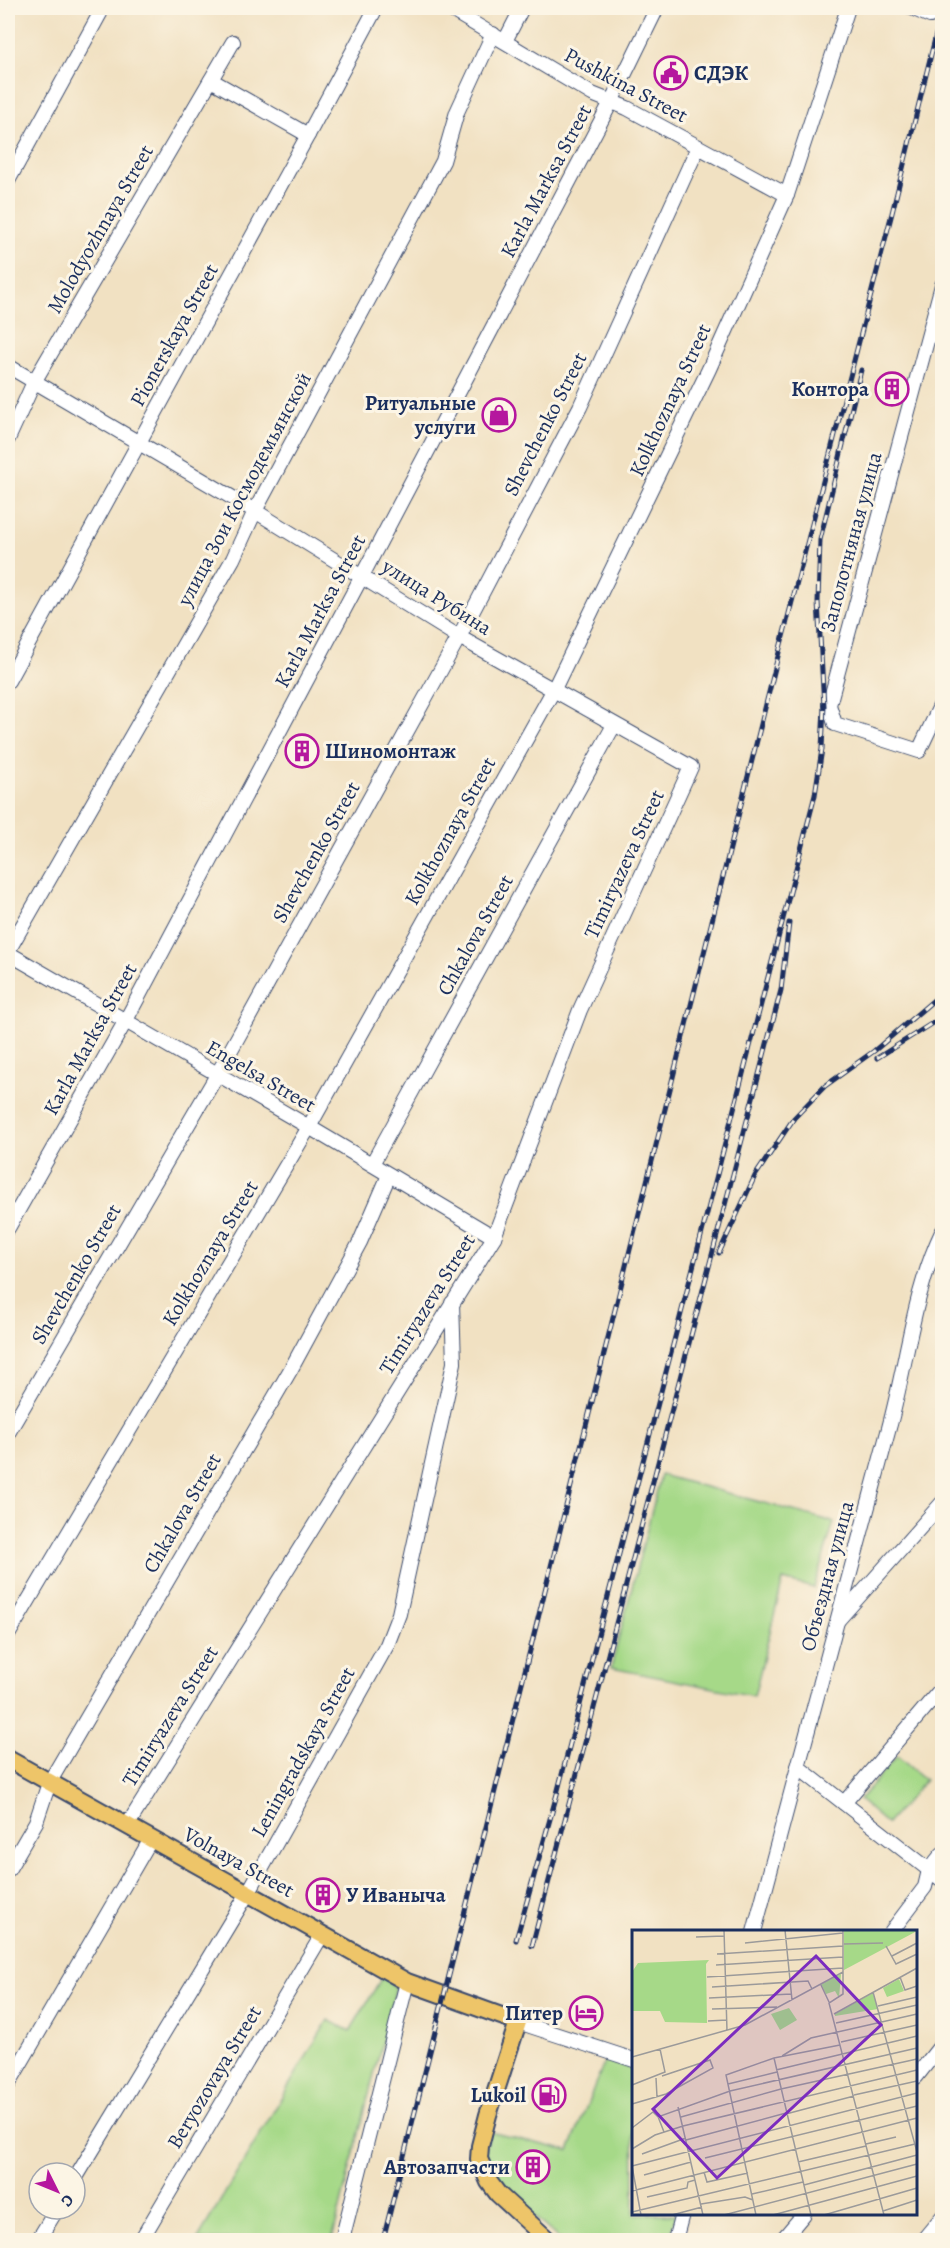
<svg xmlns="http://www.w3.org/2000/svg" width="950" height="2248" font-family="Alegreya,serif">
	<style>
		.green { fill: #a6d988; stroke: #608473; stroke-width: 1.5 }
		.lines { fill: none; stroke-linecap: round; stroke-linejoin: round }
		.minor-casing { stroke: #3b4a6d; stroke-width: 16 }
		.major-casing { stroke: #3b4a6d; stroke-width: 20 }
		.minor { stroke: #fff; stroke-width: 14 }
		.major { stroke: #eec569; stroke-width: 16 }
		.rail-casing { stroke: #1b2f5e; stroke-width: 5 }
		.rail { stroke: #fcf5e5; stroke-width: 3; stroke-dasharray: 9; stroke-linecap: butt }
		.labels { text-anchor: middle; dominant-baseline: central; stroke-width: 6; stroke-linejoin: round; paint-order: stroke }
		.poi-label { font-size: 21px; font-weight: bold; fill: #1b2f5e; stroke: #fcf5e5; text-anchor: end }
		.street-label { font-size: 21px; fill: #1b2f5e; stroke: #fcf5e5 }
		.inset-road { fill: none; stroke: #9b9a9a; stroke-width: 1.5 }
		.view { fill: #7b2cbf; fill-opacity: 0.15; stroke: #7b2cbf; stroke-width: 3 }
		.inset-edge { fill: none; stroke: #1b2f5e; stroke-width: 3 }
	</style>
	<rect width="100%" height="100%" fill="#fcf5e5"/>
	<filter id="ink" filterUnits="userSpaceOnUse"><feTurbulence type="fractalNoise" baseFrequency=".0167" numOctaves="2"/><feDisplacementMap in="SourceGraphic" scale="12" xChannelSelector="R" yChannelSelector="G"/><feConvolveMatrix kernelMatrix="1 2 1 2 8 2 1 2 1" color-interpolation-filters="sRGB"/></filter>
	<filter id="wash" filterUnits="userSpaceOnUse"><feTurbulence type="fractalNoise" baseFrequency=".008" numOctaves="4" result="noise"/><feDisplacementMap in="SourceGraphic" scale="24" xChannelSelector="R" yChannelSelector="G"/><feGaussianBlur stdDeviation="1.35" result="paint"/><feColorMatrix in="noise" values="0 0 0 0 0 0 0 0 0 0 0 0 0 0 0 0 0 1.4 0 .05"/><feComposite in="paint" operator="in"/></filter>
	<g filter="url(#wash)">
		<rect width="100%" height="100%" fill="#f1e1c2"/>
		<g class="green">
			<path d="M 661,1475 L 834,1522 L 814,1588 L 783,1580 L 754,1696 L 611,1668 Z"/>
			<path d="M 897,1756 L 925,1780 L 887,1824 L 859,1800 Z"/>
			<path d="M 382,1977 L 396,1987 L 332,2240 L 197,2240 L 328,2020 L 350,2031 Z"/>
			<path d="M 605,2060 L 633,2069 L 634,2214 L 676,2214 L 669,2240 L 560,2240 L 506,2191 L 486,2167 L 484,2151 L 490,2132 L 569,2151 Z"/>
		</g>
	</g>
	<g filter="url(#ink)">
		<g class="lines">
			<g class="minor-casing">
				<g id="minor">
					<path d="M 448,8 L 592,94 L 627,108 L 787,195"/>
					<path d="M 912,8 L 930,16"/>
					<path d="M 505,41 L 522,8"/>
					<path d="M 211,80 L 308,135"/>
					<path d="M 8,181 L 103,8"/>
					<path d="M 942,285 L 829,705 L 835,724 L 919,751 L 942,702"/>
					<path d="M 8,366 L 255,511 L 459,637 L 691,767 L 580,1010 L 494,1237 L 127,1826"/>
					<path d="M 8,439 L 34,382 L 233,42"/>
					<path d="M 8,681 L 308,135 L 376,8"/>
					<path d="M 8,951 L 233,559 L 255,511 L 443,161 L 457,112 L 493,34"/>
					<path d="M 8,953 L 309,1127 L 494,1237"/>
					<path d="M 372,1164 L 614,725"/>
					<path d="M 8,1228 L 125,1022 L 362,576 L 611,102 L 657,8"/>
					<path d="M 8,1433 L 217,1075 L 459,637 L 580,407 L 698,147"/>
					<path d="M 838,1620 L 942,1503"/>
					<path d="M 8,1635 L 309,1127 L 553,691 L 709,369 L 787,195 L 848,8"/>
					<path d="M 798,1767 L 942,1880"/>
					<path d="M 844,1803 L 942,1688"/>
					<path d="M 8,1870 L 36,1822 L 49,1783 L 291,1369 L 360,1242 L 389,1175"/>
					<path d="M 754,1932 C 799,1764 843,1596 889,1428 C 907,1363 913,1293 942,1232"/>
					<path d="M 891,1932 L 925,1887 L 929,1870 L 942,1854"/>
					<path d="M 518,2022 L 634,2060"/>
					<path d="M 916,2077 L 942,2044"/>
					<path d="M 8,2085 L 151,1839"/>
					<path d="M 75,2179 L 248,1893 L 387,1645 L 399,1614 L 454,1363 L 452,1303"/>
					<path d="M 38,2240 L 57,2209"/>
					<path d="M 141,2240 L 322,1935"/>
					<path d="M 342,2240 L 407,1982"/>
					<path d="M 675,2240 L 682,2214"/>
					<path d="M 782,2240 L 804,2214"/>
					<path d="M 923,2240 L 942,2217"/>
				</g>
			</g>
			<g class="major-casing">
				<path id="major" d="M 8,1759 L 407,1982 L 518,2022 L 488,2115 L 480,2146 L 479,2159 L 489,2182 L 498,2194 L 548,2240"/>
			</g>
			<use href="#minor" class="minor"/>
			<use href="#major" class="major"/>
			<g class="rail-casing">
				<g id="rail">
					<path d="M 877,1058 L 942,1017"/>
					<path d="M 719,1253 L 755,1176 L 794,1118 L 825,1086 L 874,1051 L 942,993"/>
					<path d="M 516,1940 L 557,1794 L 815,795 L 822,749 L 824,706 L 818,602 L 820,540 L 861,370"/>
					<path d="M 532,1946 L 781,990 L 789,923"/>
					<path d="M 383,2240 L 776,664 L 892,213 L 942,10"/>
				</g>
			</g>
			<use href="#rail" class="rail"/>
		</g>
	</g>
	<defs>
		<g id="civic-ring" transform="scale(1.725)"><circle r="9.5" fill="#fcf5e5" stroke="#b5179e" stroke-width="1.5"/><path d="M-.6-6.5H3V-4.5H.6V-3L4-1V1h2V6H-6V1h2V-1L-.6-3ZM-1.2 2.5V6h2.4V2.5Z" fill="#b5179e"/></g>
		<g id="building-ring" transform="scale(1.725)"><circle r="9.5" fill="#fcf5e5" stroke="#b5179e" stroke-width="1.5"/><path d="M-4-6H4V6H1V3H-1V6H-4ZM-2.5-4.3h1.7v1.8h-1.7ZM.8-4.3h1.7v1.8H.8ZM-2.5-1h1.7V.8h-1.7ZM.8-1h1.7V.8H.8Z" fill="#b5179e"/></g>
		<g id="shop-ring" transform="scale(1.725)"><circle r="9.5" fill="#fcf5e5" stroke="#b5179e" stroke-width="1.5"/><path d="M-5-2.5h2.3a2.7 3.5 0 0 1 5.4 0H5L5.5 6h-11ZM-1.5-2.5h3a1.5 2.3 0 0 0-3 0Z" fill="#b5179e"/></g>
		<g id="hotel-ring" transform="scale(1.725)"><circle r="9.5" fill="#fcf5e5" stroke="#b5179e" stroke-width="1.5"/><path d="M-6-4.5h1.5V1H6V5H4.5V3h-9V5H-6ZM-4 0a1.8 1.8 0 1 1 3.6 0ZM.5 0V-2.5h3Q6-2.5 6 0Z" fill="#b5179e"/></g>
		<g id="fuel-ring" transform="scale(1.725)"><circle r="9.5" fill="#fcf5e5" stroke="#b5179e" stroke-width="1.5"/><path d="M-5.5-6h7V0h2V4h1.3V-2.5L3-4.5l.8-.8L6-3V5H2.5V1h-1V6h-7ZM-4.2-4.7v3.2H.2V-4.7Z" fill="#b5179e"/></g>
	</defs>
	<g fill-rule="evenodd">
		<use href="#civic-ring" x="671" y="73"/>
		<use href="#building-ring" x="892" y="389"/>
		<use href="#shop-ring" x="499" y="415"/>
		<use href="#building-ring" x="302" y="751"/>
		<use href="#building-ring" x="323" y="1895"/>
		<use href="#hotel-ring" x="586" y="2013"/>
		<use href="#fuel-ring" x="549" y="2095"/>
		<use href="#building-ring" x="533" y="2167"/>
	</g>
	<g class="labels">
		<g class="poi-label">
			<text x="694" y="73" text-anchor="start">СДЭК</text>
			<text x="869" y="389">Контора</text>
			<text x="476" y="403">Ритуальные<tspan x="476" dy="24">услуги</tspan></text>
			<text x="325" y="751" text-anchor="start">Шиномонтаж</text>
			<text x="346" y="1895" text-anchor="start">У Иваныча</text>
			<text x="563" y="2013">Питер</text>
			<text x="526" y="2095">Lukoil</text>
			<text x="510" y="2167">Автозапчасти</text>
		</g>
		<g class="street-label">
			<text transform="translate(626 85) rotate(28)">Pushkina Street</text>
			<text transform="translate(546 181) rotate(-62)">Karla Marksa Street</text>
			<text transform="translate(100 229) rotate(-60)">Molodyozhnaya Street</text>
			<text transform="translate(174 335) rotate(-61)">Pionerskaya Street</text>
			<text transform="translate(670 400) rotate(-65)">Kolkhoznaya Street</text>
			<text transform="translate(545 424) rotate(-63)">Shevchenko Street</text>
			<text transform="translate(244 489) rotate(-62)">улица Зои Космодемьянской</text>
			<text transform="translate(851 542) rotate(-75)">Заполотняная улица</text>
			<text transform="translate(437 597) rotate(32)">улица Рубина</text>
			<text transform="translate(320 611) rotate(-62)">Karla Marksa Street</text>
			<text transform="translate(450 831) rotate(-61)">Kolkhoznaya Street</text>
			<text transform="translate(316 852) rotate(-61)">Shevchenko Street</text>
			<text transform="translate(624 864) rotate(-65)">Timiryazeva Street</text>
			<text transform="translate(475 935) rotate(-61)">Chkalova Street</text>
			<text transform="translate(90 1039) rotate(-61)">Karla Marksa Street</text>
			<text transform="translate(261 1076) rotate(30)">Engelsa Street</text>
			<text transform="translate(210 1253) rotate(-59)">Kolkhoznaya Street</text>
			<text transform="translate(76 1274) rotate(-60)">Shevchenko Street</text>
			<text transform="translate(427 1304) rotate(-58)">Timiryazeva Street</text>
			<text transform="translate(182 1513) rotate(-60)">Chkalova Street</text>
			<text transform="translate(827 1576) rotate(-75)">Объездная улица</text>
			<text transform="translate(170 1716) rotate(-58)">Timiryazeva Street</text>
			<text transform="translate(303 1752) rotate(-61)">Leningradskaya Street</text>
			<text transform="translate(239 1862) rotate(29)">Volnaya Street</text>
			<text transform="translate(214 2077) rotate(-59)">Beryozovaya Street</text>
		</g>
	</g>
	<g transform="translate(632 1930)">
		<rect width="285" height="285" fill="#f1e1c2"/>
		<path d="M 212,0 L 285,0 L 285,1 L 212,40 ZM 77,30 L 74,34 L 75,93 L 33,92 L 28,81 L 0,81 L 0,42 L 6,33 ZM 209,44 L 207,68 L 203,61 L 194,64 L 189,54 ZM 267,49 L 272,61 L 255,67 L 251,58 ZM 241,63 L 246,79 L 203,86 L 203,84 ZM 157,78 L 165,90 L 148,100 L 139,84 Z" fill="#a6d988"/>
		<path class="inset-road" d="M 92,0 L 95,101M 153,0 L 160,70M 211,0 L 211,64 L 197,73 L 252,285M 64,7 L 92,6M 113,13 L 211,3M 212,14 L 251,13M 254,16 L 264,34 L 285,24M 85,24 L 211,16M 260,26 L 285,13M 84,35 L 211,27M 75,47 L 211,38M 268,47 L 273,60 L 285,56M 189,55 L 197,72M 80,57 L 176,51 L 180,59M 241,62 L 285,222M 77,68 L 159,64M 246,76 L 285,67M 80,79 L 145,77M 202,84 L 285,38M 76,91 L 95,90M 204,93 L 285,75M 209,112 L 285,95M 150,126 L 179,108 L 285,84M 0,127 L 113,95 L 211,42M 142,128 L 179,285M 144,140 L 285,106M 24,148 L 25,167M 96,154 L 145,142M 0,155 L 33,142 L 28,119M 222,165 L 285,151M 0,174 L 34,164 L 81,138 L 78,130 L 30,146M 46,177 L 71,285M 23,179 L 32,202M 154,184 L 222,166M 49,187 L 149,159 L 285,129M 0,198 L 21,182 L 26,187 L 98,161 L 285,118M 54,210 L 154,183M 234,214 L 264,207M 0,219 L 23,205 L 51,196 L 285,140M 10,224 L 54,208M 73,228 L 285,176M 166,232 L 234,216M 0,236 L 285,163M 0,236 L 9,285M 72,242 L 75,252 L 116,243M 12,245 L 59,232M 172,255 L 285,225M 0,261 L 285,188M 120,264 L 171,252M 15,267 L 55,258 L 56,252 L 63,250M 69,274 L 113,267 L 121,270M 251,281 L 285,270M 0,282 L 283,214M 40,285 L 70,277M 92,285 L 285,234M 124,285 L 94,145 L 142,128 L 208,115M 141,285 L 285,246M 192,285 L 285,258"/>
		<path class="view" d="M 184,26 L 249,95 L 85,248 L 21,179 Z"/>
		<rect width="285" height="285" class="inset-edge"/>
	</g>
	<rect width="950" height="2248" fill="none" stroke="#fcf5e5" stroke-width="30"/>
	<g transform="translate(57 2191) rotate(133)"><circle r="28" fill="#fcf5e5" stroke="#a2a6af" stroke-width="1.5"/>
	<path d="M0-4.5L10 22L0 15L-10 22Z" fill="#b5179e"/>
	<text y="-9" font-size="16" font-weight="bold" text-anchor="middle" fill="#1b2f5e">С</text>
	</g>
</svg>
